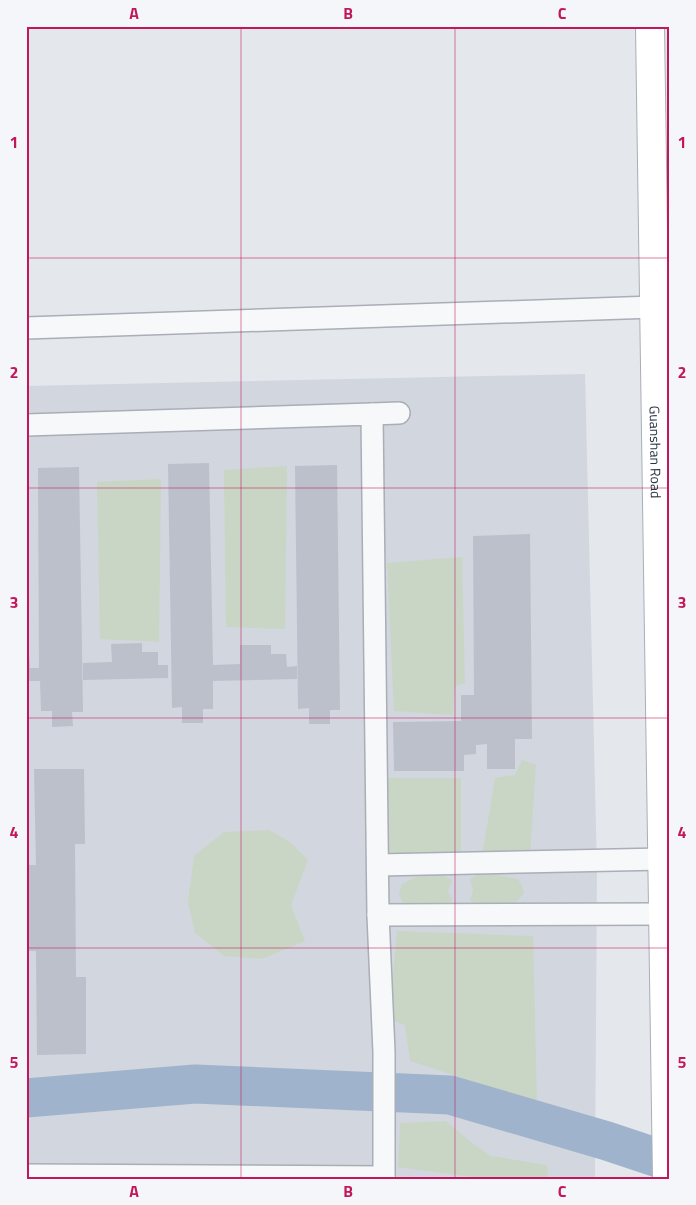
<svg xmlns="http://www.w3.org/2000/svg" width="696" height="1205" font-family="'Titillium Web',sans-serif">
	<style>
		.built { fill: #d2d6de }
		.green { fill: #c9d6c5 }
		.lines { fill: none; stroke-linecap: round; stroke-linejoin: round }
		.river { stroke: #9fb4cc; stroke-width: 39 }
		.building { fill: #bbc0ca }
		.minor-casing { stroke: #a9aeb7; stroke-width: 24 }
		.secondary-casing { stroke: #a9aeb7; stroke-width: 30 }
		.minor { stroke: #f7f8fa; stroke-width: 21 }
		.secondary { stroke: #fff; stroke-width: 28 }
		.grid { fill: none; stroke: #c2185b; stroke-width: 1; stroke-opacity: 0.55 }
		.labels { text-anchor: middle; dominant-baseline: central; stroke-width: 4; stroke-linejoin: round; paint-order: stroke }
		.street-label { font-size: 14px; fill: #2b3445; stroke: #f4f6f9 }
		.neatline { fill: none; stroke: #c2185b; stroke-width: 2 }
		.grid-label { font-size: 16px; text-anchor: middle; font-weight: bold; fill: #c2185b }
	</style>
	<rect width="100%" height="100%" fill="#e4e7ec"/>
	<path class="built" d="M 585,374 L 597,869 L 595,1179 L 26,1179 L 26,386 Z"/>
	<g class="green">
		<path d="M 287,466 L 285,629 L 226,627 L 224,470 Z"/>
		<path d="M 161,479 L 159,642 L 100,639 L 97,482 Z"/>
		<path d="M 26,528 L 28,634 L 26,634 Z"/>
		<path d="M 462,557 L 465,683 L 455,686 L 453,715 L 394,711 L 387,563 Z"/>
		<path d="M 522,760 L 536,765 L 530,856 L 482,856 L 495,778 L 515,775 Z"/>
		<rect x="386" y="778" width="75" height="79"/>
		<path d="M 269,830 L 290,842 L 308,860 L 291,905 L 305,941 L 262,959 L 224,956 L 195,933 L 188,902 L 194,856 L 224,832 Z"/>
		<path d="M 487,873 L 518,879 L 523,888 L 524,893 L 517,901 L 506,906 L 477,906 L 470,900 L 473,890 L 470,880 L 476,875 Z"/>
		<path d="M 421,875 L 442,875 L 452,880 L 448,891 L 452,900 L 446,908 L 409,907 L 402,901 L 399,894 L 402,884 Z"/>
		<path d="M 397,931 L 533,936 L 537,1102 L 410,1061 L 405,1025 L 389,1019 Z"/>
		<path d="M 446,1121 L 472,1143 L 491,1156 L 547,1165 L 548,1179 L 488,1179 L 398,1167 L 400,1123 Z"/>
	</g>
	<g class="lines">
		<path class="river" d="M 26,1098 L 195,1084 L 450,1095 L 607,1141 L 670,1162"/>
	</g>
	<g class="building">
		<path d="M 209,463 L 213,665 L 240,664 L 240,645 L 271,645 L 271,654 L 286,654 L 287,667 L 297,666 L 297,679 L 213,681 L 213,709 L 203,709 L 203,723 L 182,723 L 182,707 L 172,708 L 168,464 Z"/>
		<path d="M 337,465 L 340,710 L 330,710 L 330,724 L 309,724 L 309,708 L 298,709 L 295,466 Z"/>
		<path d="M 79,467 L 83,712 L 72,712 L 73,726 L 52,727 L 52,711 L 41,711 L 40,681 L 26,681 L 26,655 L 29,655 L 30,668 L 39,668 L 38,468 Z"/>
		<path d="M 530,534 L 532,739 L 515,739 L 515,769 L 487,769 L 487,744 L 476,745 L 476,754 L 464,755 L 464,771 L 394,771 L 393,722 L 461,721 L 461,695 L 474,695 L 473,536 Z"/>
		<path d="M 142,643 L 142,652 L 158,652 L 158,665 L 168,665 L 168,678 L 83,680 L 83,663 L 112,662 L 111,644 Z"/>
		<path d="M 34,769 L 84,769 L 85,844 L 75,844 L 76,977 L 86,977 L 86,1054 L 37,1055 L 36,951 L 26,951 L 26,865 L 36,865 Z"/>
	</g>
	<g class="lines">
		<g class="minor-casing">
			<g id="minor">
				<path d="M 26,328 L 654,307"/>
				<path d="M 372,414 L 399,413"/>
				<path d="M 26,425 L 372,414 L 378,915 L 384,1052 L 384,1179"/>
				<path d="M 378,865 L 663,859"/>
				<path d="M 378,915 L 664,914"/>
				<path d="M 26,1175 L 384,1177"/>
			</g>
		</g>
		<g class="secondary-casing">
			<g id="secondary">
				<path id="s1" d="M 650,26 L 667,1179"/>
			</g>
		</g>
		<use href="#minor" class="minor"/>
		<use href="#secondary" class="secondary"/>
	</g>
	<path class="grid" d="M 241,26 L 241,1179M 455,26 L 455,1179M 26,258 L 670,258M 26,488 L 670,488M 26,718 L 670,718M 26,948 L 670,948"/>
	<g class="labels">
		<g class="street-label">
			<text stroke="none"><textPath href="#s1" startOffset="426">Guanshan Road</textPath></text>
		</g>
	</g>
	<rect width="696" height="1205" fill="none" stroke="#f4f6f9" stroke-width="55"/>
	<rect x="28" y="28" width="640" height="1150" class="neatline"/>
	<g class="grid-label">
		<text x="134" y="19">A</text>
		<text x="348" y="19">B</text>
		<text x="562" y="19">C</text>
		<text x="14" y="148">1</text>
		<text x="682" y="148">1</text>
		<text x="14" y="378">2</text>
		<text x="682" y="378">2</text>
		<text x="14" y="608">3</text>
		<text x="682" y="608">3</text>
		<text x="14" y="838">4</text>
		<text x="682" y="838">4</text>
		<text x="14" y="1068">5</text>
		<text x="682" y="1068">5</text>
		<text x="134" y="1197">A</text>
		<text x="348" y="1197">B</text>
		<text x="562" y="1197">C</text>
	</g>
</svg>
